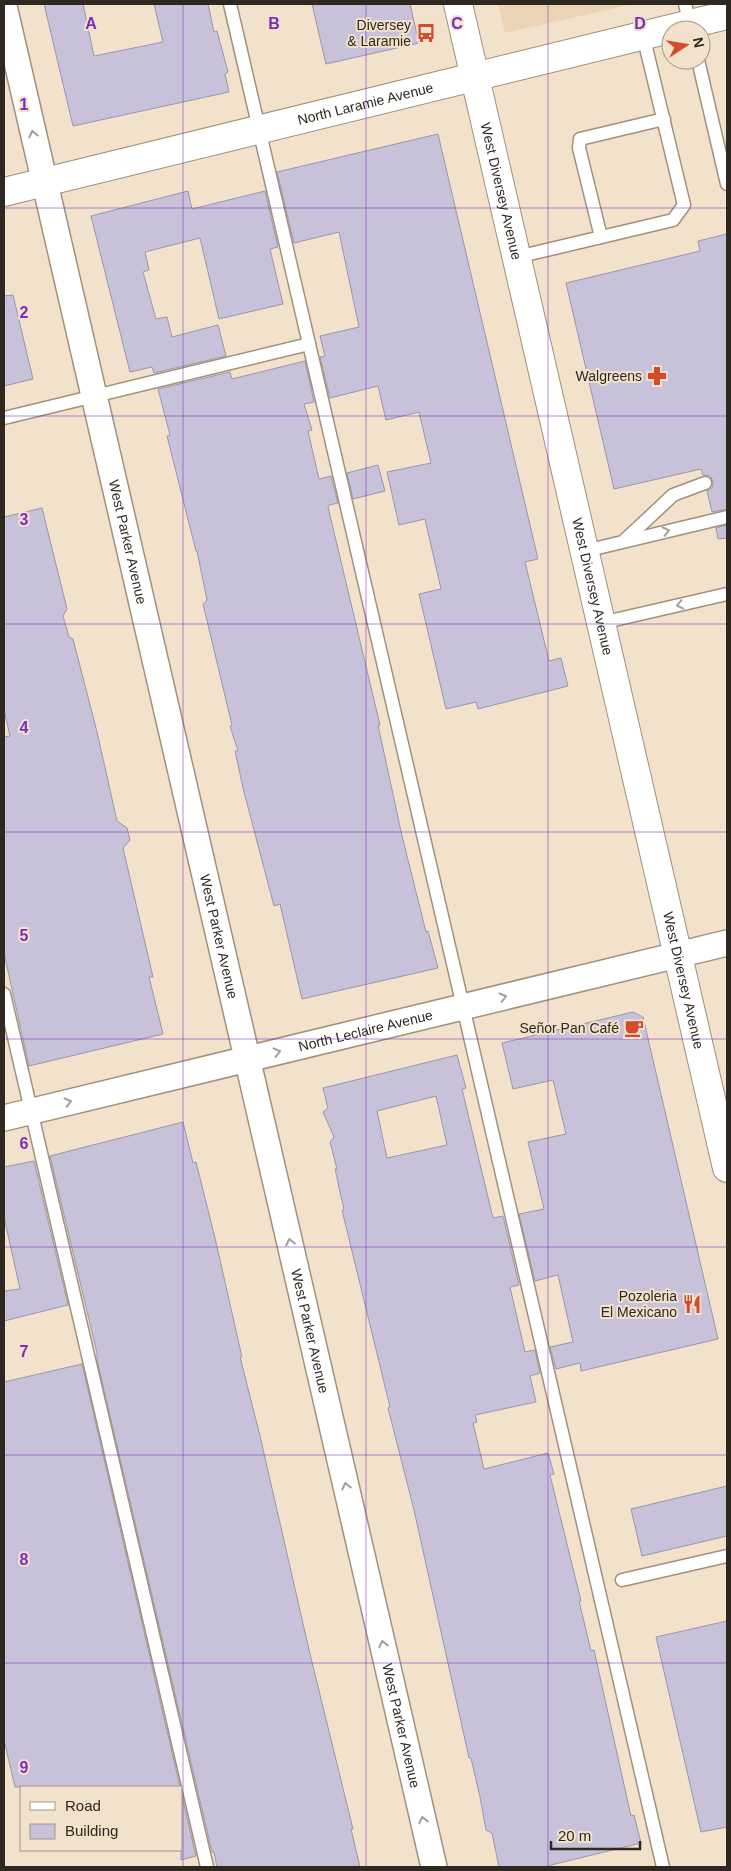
<svg xmlns="http://www.w3.org/2000/svg" width="731" height="1871" font-family="Arial,sans-serif">
	<style>
		.built { fill: #ead4b8 }
		.building { fill: #c8c1da; stroke: #9c96ad; fill-rule: evenodd }
		.lines { fill: none; stroke-linecap: round; stroke-linejoin: round }
		.lane-casing { stroke: #a1917d; stroke-width: 15 }
		.street-casing { stroke: #a1917d; stroke-width: 28 }
		.secondary-casing { stroke: #a1917d; stroke-width: 30 }
		.lane { stroke: #fff; stroke-width: 12 }
		.street { stroke: #fff; stroke-width: 25 }
		.secondary { stroke: #fff; stroke-width: 28 }
		.oneway { stroke: #a19e9b }
		.grid { fill: none; stroke: #7b2cbf; stroke-width: 1; stroke-opacity: 0.55 }
		.labels { text-anchor: middle; dominant-baseline: central; stroke-width: 4; stroke-linejoin: round; paint-order: stroke }
		.poi-label { font-size: 14px; fill: #2e2820; stroke: #f2e1cb; text-anchor: end }
		.street-label { font-size: 14px; fill: #2e2820; stroke: #f2e1cb }
		.grid-label { font-size: 16px; text-anchor: middle; font-weight: bold; fill: #7b2cbf; stroke: #f2e1cb; stroke-width: 4; stroke-linejoin: round; paint-order: stroke }
	</style>
	<rect width="100%" height="100%" fill="#f2e1cb"/>
	<path class="built" d="M 498,4 L 634,4 L 505,33 Z"/>
	<g class="building">
		<path d="M 44,4 L 83,4 L 94,56 L 163,42 L 154,4 L 208,4 L 214,32 L 217,31 L 228,72 L 225,74 L 229,92 L 73,126 Z"/>
		<path d="M 312,4 L 410,4 L 419,43 L 326,64 Z"/>
		<path d="M 438,134 L 538,559 L 525,562 L 549,661 L 561,658 L 568,686 L 478,709 L 476,702 L 446,709 L 419,594 L 441,589 L 425,519 L 399,525 L 387,472 L 431,463 L 419,412 L 386,420 L 378,386 L 330,398 L 320,357 L 325,356 L 320,336 L 359,327 L 339,232 L 294,243 L 277,172 Z"/>
		<path d="M 188,191 L 192,209 L 265,191 L 278,247 L 270,249 L 283,304 L 219,319 L 200,238 L 145,252 L 149,270 L 143,272 L 156,319 L 167,317 L 172,337 L 218,325 L 226,356 L 154,373 L 152,367 L 130,372 L 91,216 Z"/>
		<path d="M 727,234 L 727,509 L 712,512 L 707,491 L 712,488 L 713,481 L 710,476 L 703,475 L 701,469 L 614,489 L 566,283 L 700,251 L 698,241 Z"/>
		<path d="M 13,295 L 33,379 L 4,386 L 4,296 Z"/>
		<path d="M 305,361 L 314,402 L 304,404 L 312,430 L 308,431 L 319,479 L 331,476 L 338,503 L 329,505 L 328,507 L 380,725 L 378,725 L 402,836 L 426,932 L 428,931 L 438,968 L 302,999 L 280,904 L 274,906 L 244,792 L 235,751 L 238,751 L 230,726 L 232,725 L 203,604 L 207,600 L 197,551 L 196,551 L 167,436 L 170,435 L 158,389 L 230,372 L 232,379 Z"/>
		<path d="M 378,465 L 385,491 L 353,499 L 347,473 Z"/>
		<path d="M 42,508 L 67,609 L 63,616 L 69,637 L 73,639 L 97,732 L 117,821 L 127,828 L 130,840 L 123,848 L 153,977 L 149,977 L 163,1034 L 29,1066 L 4,953 L 4,737 L 10,736 L 4,710 L 4,517 Z"/>
		<path d="M 727,525 L 727,538 L 718,539 L 716,528 Z"/>
		<path d="M 633,1012 L 643,1017 L 718,1339 L 581,1371 L 580,1363 L 556,1369 L 550,1347 L 573,1342 L 558,1275 L 535,1281 L 519,1214 L 544,1209 L 528,1142 L 566,1134 L 553,1080 L 513,1089 L 502,1043 Z"/>
		<path d="M 457,1055 L 466,1088 L 462,1089 L 493,1218 L 503,1216 L 519,1285 L 510,1287 L 525,1352 L 535,1350 L 540,1373 L 530,1376 L 536,1402 L 475,1415 L 477,1422 L 473,1423 L 484,1469 L 548,1453 L 554,1474 L 550,1475 L 581,1601 L 579,1601 L 591,1651 L 594,1650 L 631,1816 L 634,1815 L 641,1843 L 543,1867 L 499,1867 L 492,1833 L 486,1830 L 480,1797 L 471,1758 L 469,1758 L 414,1510 L 388,1408 L 390,1407 L 342,1210 L 344,1210 L 335,1169 L 337,1169 L 330,1142 L 334,1137 L 323,1112 L 328,1108 L 323,1088 ZM 436,1096 L 447,1145 L 387,1158 L 377,1111 Z"/>
		<path d="M 183,1122 L 193,1163 L 196,1162 L 215,1238 L 242,1357 L 240,1357 L 260,1436 L 310,1654 L 353,1829 L 351,1829 L 360,1867 L 217,1867 L 214,1852 L 212,1852 L 97,1360 L 97,1353 L 50,1156 Z"/>
		<path d="M 34,1161 L 68,1305 L 4,1321 L 4,1291 L 20,1289 L 4,1217 L 4,1167 Z"/>
		<path d="M 82,1364 L 180,1787 L 15,1787 L 4,1740 L 4,1382 Z"/>
		<path d="M 727,1486 L 727,1536 L 642,1556 L 631,1509 Z"/>
		<path d="M 727,1621 L 727,1827 L 701,1832 L 656,1637 Z"/>
		<path d="M 181,1792 L 196,1856 L 181,1860 Z"/>
	</g>
	<g class="lines">
		<g class="lane-casing">
			<g id="lane">
				<path d="M 230,4 L 663,1867"/>
				<path d="M 685,4 L 691,28"/>
				<path d="M 698,60 L 727,184"/>
				<path d="M 601,237 L 579,148 L 580,139 L 664,119"/>
				<path d="M 517,257 L 673,220 L 684,205 L 643,35"/>
				<path d="M 4,418 L 309,344"/>
				<path d="M 625,540 L 673,495 L 705,483"/>
				<path d="M 585,551 L 727,517"/>
				<path d="M 601,623 L 727,594"/>
				<path d="M 4,994 L 207,1867"/>
				<path d="M 622,1580 L 727,1556"/>
			</g>
		</g>
		<g class="street-casing">
			<g id="street">
				<path id="s1" d="M 4,6 L 434,1867"/>
				<path id="s2" d="M 4,1118 L 727,943"/>
			</g>
		</g>
		<g class="secondary-casing">
			<g id="secondary">
				<path id="s3" d="M 458,4 L 727,1168"/>
				<path id="s4" d="M 4,192 L 727,15"/>
			</g>
		</g>
		<use href="#lane" class="lane"/>
		<use href="#street" class="street"/>
		<use href="#secondary" class="secondary"/>
	</g>
	<defs><path id="oneway-chevron" d="M-2-3.5L2.5 0L-2 3.5" fill="none" stroke-width="1.6" stroke-linecap="round" stroke-linejoin="round" transform="scale(1.25)"/></defs>
	<g class="oneway">
		<use href="#oneway-chevron" transform="translate(33 134) rotate(-103)"/>
		<use href="#oneway-chevron" transform="translate(666 531) rotate(-13)"/>
		<use href="#oneway-chevron" transform="translate(680 605) rotate(167)"/>
		<use href="#oneway-chevron" transform="translate(503 997) rotate(-14)"/>
		<use href="#oneway-chevron" transform="translate(277 1052) rotate(-14)"/>
		<use href="#oneway-chevron" transform="translate(68 1102) rotate(-14)"/>
		<use href="#oneway-chevron" transform="translate(290 1242) rotate(-103)"/>
		<use href="#oneway-chevron" transform="translate(346 1486) rotate(-103)"/>
		<use href="#oneway-chevron" transform="translate(383 1644) rotate(-103)"/>
		<use href="#oneway-chevron" transform="translate(423 1820) rotate(-103)"/>
	</g>
	<path class="grid" d="M 183,4 L 183,1867M 366,4 L 366,1867M 548,4 L 548,1867M 4,208 L 727,208M 4,416 L 727,416M 4,624 L 727,624M 4,832 L 727,832M 4,1039 L 727,1039M 4,1247 L 727,1247M 4,1455 L 727,1455M 4,1663 L 727,1663"/>
	<defs>
		<g id="bus-bare" transform="scale(1.5)"><path d="M-5-6H5V4H4V6H2V4H-2V6H-4V4H-5ZM-3.5-4V0h7V-4ZM-3.5 1.2v1.5H-2V1.2ZM2 1.2v1.5H3.5V1.2Z" fill="#d44a2b" stroke="#f2e1cb" stroke-width="2.5" paint-order="stroke"/></g>
		<g id="pharmacy-bare" transform="scale(1.5)"><path d="M-2-6h4v4h4v4h-4v4h-4v-4h-4v-4h4Z" fill="#d44a2b" stroke="#f2e1cb" stroke-width="2.5" paint-order="stroke"/></g>
		<g id="cafe-bare" transform="scale(1.5)"><path d="M-5.5-4.5H6V0H3Q3 3.5 0 3.5H-2.5Q-5.5 3.5-5.5 0ZM3-3.2v2h1.7v-2ZM-6 4.5H4V6H-6Z" fill="#d44a2b" stroke="#f2e1cb" stroke-width="2.5" paint-order="stroke"/></g>
		<g id="restaurant-bare" transform="scale(1.5)"><path d="M-5-6h1v4h1v-4h1v4h1v-4h1v5L-1.5 .5V6h-2V.5L-5-1ZM5-6V6H3V1.5H1.5Q1.5-4 5-6Z" fill="#d44a2b" stroke="#f2e1cb" stroke-width="2.5" paint-order="stroke"/></g>
	</defs>
	<g fill-rule="evenodd">
		<use href="#bus-bare" x="426" y="33"/>
		<use href="#pharmacy-bare" x="657" y="376"/>
		<use href="#cafe-bare" x="634" y="1028"/>
		<use href="#restaurant-bare" x="692" y="1304"/>
	</g>
	<g class="labels">
		<g class="poi-label">
			<text x="411" y="25">Diversey<tspan x="411" dy="16">&amp; Laramie</tspan></text>
			<text x="642" y="376">Walgreens</text>
			<text x="619" y="1028">Señor Pan Café</text>
			<text x="677" y="1296">Pozoleria<tspan x="677" dy="16">El Mexicano</tspan></text>
		</g>
		<g class="street-label">
			<text stroke="none"><textPath href="#s4" startOffset="372">North Laramie Avenue</textPath></text>
			<text stroke="none"><textPath href="#s3" startOffset="192">West Diversey Avenue</textPath></text>
			<text stroke="none"><textPath href="#s1" startOffset="550">West Parker Avenue</textPath></text>
			<text stroke="none"><textPath href="#s3" startOffset="598">West Diversey Avenue</textPath></text>
			<text stroke="none"><textPath href="#s1" startOffset="955">West Parker Avenue</textPath></text>
			<text stroke="none"><textPath href="#s3" startOffset="1002">West Diversey Avenue</textPath></text>
			<text stroke="none"><textPath href="#s2" startOffset="372">North Leclaire Avenue</textPath></text>
			<text stroke="none"><textPath href="#s1" startOffset="1360">West Parker Avenue</textPath></text>
			<text stroke="none"><textPath href="#s1" startOffset="1765">West Parker Avenue</textPath></text>
		</g>
	</g>
	<g class="grid-label">
		<text x="91" y="29">A</text>
		<text x="274" y="29">B</text>
		<text x="457" y="29">C</text>
		<text x="640" y="29">D</text>
		<text x="24" y="110">1</text>
		<text x="24" y="318">2</text>
		<text x="24" y="525">3</text>
		<text x="24" y="733">4</text>
		<text x="24" y="941">5</text>
		<text x="24" y="1149">6</text>
		<text x="24" y="1357">7</text>
		<text x="24" y="1565">8</text>
		<text x="24" y="1773">9</text>
	</g>
	<rect width="731" height="1871" fill="none" stroke="#2e2820" stroke-width="10"/>
	<rect x="20" y="1786" width="162" height="65" fill="#f2e1cb" stroke="#a49787"/>
	<rect x="30" y="1802" width="25" height="8" fill="#ffffff" stroke="#a49787"/>
	<text x="65" y="1811" font-size="15" fill="#2e2820">Road</text>
	<rect x="30" y="1824" width="25" height="15" fill="#c8c1da" stroke="#a49787"/>
	<text x="65" y="1836" font-size="15" fill="#2e2820">Building</text>
	<g transform="translate(686 45) rotate(78)"><circle r="24" fill="#f2e1cb" stroke="#a49787"/>
	<path d="M0-4L9 19L0 12L-9 19Z" fill="#d44a2b"/>
	<text y="-8" font-size="14" font-weight="bold" text-anchor="middle" fill="#2e2820">N</text>
	</g>
	<path d="M551 1841v8h89v-8" fill="none" stroke="#2e2820" stroke-width="2.5"/>
	<text x="558" y="1841" font-size="15" fill="#2e2820" stroke="#f2e1cb" stroke-width="4" paint-order="stroke">20 m</text>
</svg>
